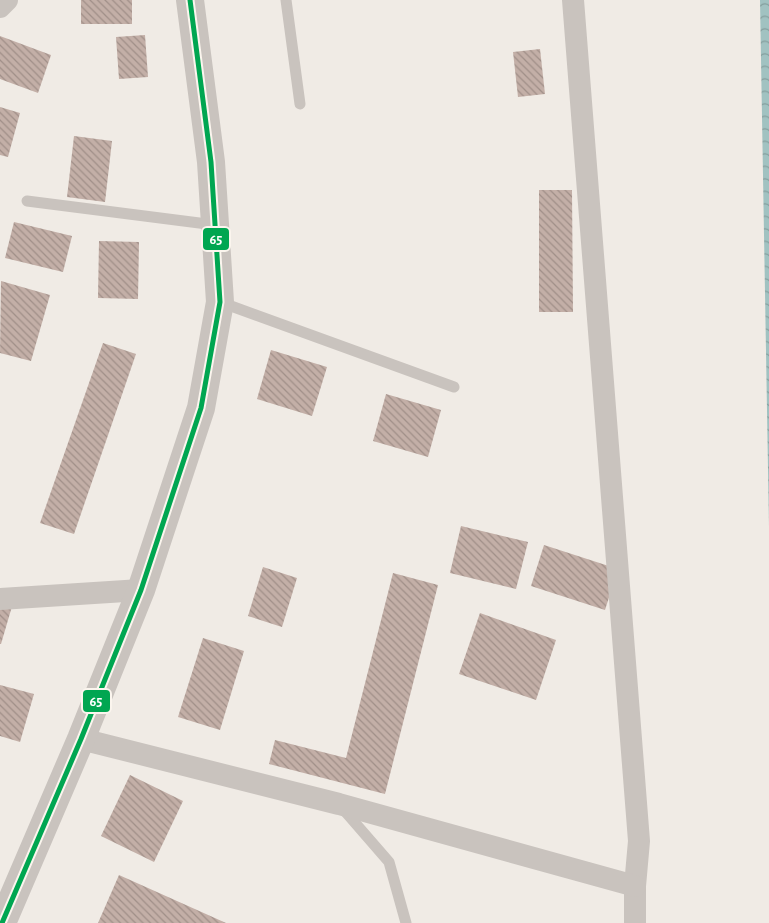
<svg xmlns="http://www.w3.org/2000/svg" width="769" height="923" font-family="'Alegreya Sans',sans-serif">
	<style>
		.water { fill: url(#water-waves) }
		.building { fill: url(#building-back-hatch) }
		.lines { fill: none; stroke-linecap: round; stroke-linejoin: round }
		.service { stroke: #c9c3be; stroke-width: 11 }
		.minor { stroke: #c9c3be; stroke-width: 22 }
		.tertiary { stroke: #c9c3be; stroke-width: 28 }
		.bus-1-casing { stroke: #fbf5ee; stroke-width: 9 }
		.bus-1 { stroke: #00a651; stroke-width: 5 }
		.line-badge { stroke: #fbf5ee; stroke-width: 2 }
		.badge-label { font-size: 14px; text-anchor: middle; font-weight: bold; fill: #fff }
	</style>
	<defs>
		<pattern id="water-waves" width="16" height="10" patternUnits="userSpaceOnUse" patternTransform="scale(1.25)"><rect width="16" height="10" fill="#a1c2c1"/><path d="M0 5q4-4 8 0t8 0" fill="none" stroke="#849e9d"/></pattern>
		<pattern id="building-back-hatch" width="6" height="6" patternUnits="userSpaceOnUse" patternTransform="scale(1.25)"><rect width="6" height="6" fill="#c3afa7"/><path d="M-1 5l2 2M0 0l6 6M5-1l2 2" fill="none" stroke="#a08f88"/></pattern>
	</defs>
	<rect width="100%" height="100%" fill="#f0ebe5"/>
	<path class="water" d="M 760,0 L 769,0 L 769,527 Z"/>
	<g class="building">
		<rect x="81" y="0" width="51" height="24"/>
		<path d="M 145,35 L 148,77 L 119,79 L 116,37 Z"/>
		<path d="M 0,36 L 51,55 L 38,93 L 0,79 Z"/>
		<path d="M 540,49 L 545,94 L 518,97 L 513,52 Z"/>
		<path d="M 0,107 L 20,113 L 8,157 L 0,155 Z"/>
		<path d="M 74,136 L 112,141 L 105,202 L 67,197 Z"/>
		<path d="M 539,190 L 572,190 L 573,312 L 539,312 Z"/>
		<path d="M 14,222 L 72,236 L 63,272 L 5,258 Z"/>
		<path d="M 99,241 L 139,242 L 138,299 L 98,298 Z"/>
		<path d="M 1,281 L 50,295 L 31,361 L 0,353 Z"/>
		<path d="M 103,343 L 136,354 L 74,534 L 40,523 Z"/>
		<path d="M 271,350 L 327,367 L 312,416 L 257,399 Z"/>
		<path d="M 386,394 L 441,410 L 428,457 L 373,441 Z"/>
		<path d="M 461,526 L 528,542 L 516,589 L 450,573 Z"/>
		<path d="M 544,545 L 618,569 L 605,610 L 531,586 Z"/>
		<path d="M 263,567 L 297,578 L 282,627 L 248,616 Z"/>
		<path d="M 393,573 L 438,585 L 385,794 L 269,764 L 275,740 L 346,758 Z"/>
		<path d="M 0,603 L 13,603 L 1,644 L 0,644 Z"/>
		<path d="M 480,613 L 556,640 L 536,700 L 459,674 Z"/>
		<path d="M 203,638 L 244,651 L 220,730 L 178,717 Z"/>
		<path d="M 0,685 L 34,694 L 20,742 L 0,736 Z"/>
		<path d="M 130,775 L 183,801 L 154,862 L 101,836 Z"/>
		<path d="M 119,875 L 226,923 L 98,923 Z"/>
	</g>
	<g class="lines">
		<g class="service">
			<path d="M 286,0 L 300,104"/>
			<path d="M 27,201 L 215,225"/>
			<path d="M 220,302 L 454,387"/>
			<path d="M 343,809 L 389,862 L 406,923"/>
		</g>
		<g class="minor">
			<path d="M 573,0 L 639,841 L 635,886 L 635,923"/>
			<path d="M 0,7 L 7,0"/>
			<path d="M 0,599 L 141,590"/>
			<path d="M 81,739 L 339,804 L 635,886"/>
		</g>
		<path class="tertiary" d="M 2,923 L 81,739 L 141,590 L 201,408 L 220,302 L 211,162 L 190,0"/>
		<g class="bus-1-casing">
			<path id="bus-1" d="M 2,923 L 81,739 L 141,590 L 201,408 L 220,302 L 211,162 L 190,0"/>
		</g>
		<use href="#bus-1" class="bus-1"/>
	</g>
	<g class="line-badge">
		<rect x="202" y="227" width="28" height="24" rx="5" fill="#00a651"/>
		<rect x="82" y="689" width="29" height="24" rx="5" fill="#00a651"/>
	</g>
	<g class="badge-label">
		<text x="216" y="244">65</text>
		<text x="96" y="706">65</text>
	</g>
</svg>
